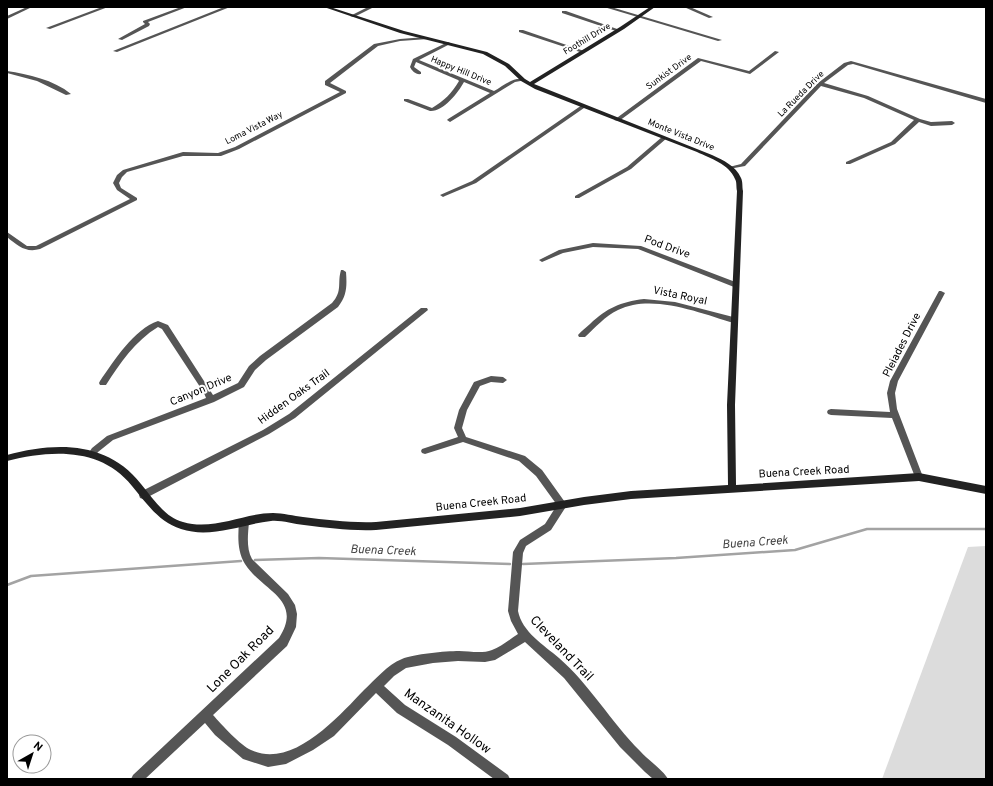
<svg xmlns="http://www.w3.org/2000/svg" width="993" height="786" font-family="Overpass,sans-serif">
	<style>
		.green { fill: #dcdcdc }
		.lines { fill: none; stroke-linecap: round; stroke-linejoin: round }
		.stream { stroke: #a3a3a3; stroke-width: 2.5 }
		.minor { fill: #555; fill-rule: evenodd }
		.tertiary { fill: #555; fill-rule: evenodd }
		.secondary { fill: #222; fill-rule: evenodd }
		.labels { text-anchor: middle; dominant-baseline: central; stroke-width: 4; stroke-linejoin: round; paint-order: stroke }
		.far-street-label { font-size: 9px; fill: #000; stroke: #fff }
		.street-label { font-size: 11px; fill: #000; stroke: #fff }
		.water-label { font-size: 12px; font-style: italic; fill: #444; stroke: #fff }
		.near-street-label { font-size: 13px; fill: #000; stroke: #fff }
	</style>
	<rect width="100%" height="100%" fill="#fff"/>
	<path class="green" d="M 986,546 L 986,779 L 882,779 L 968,547 Z"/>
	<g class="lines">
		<g class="stream">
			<path d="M 255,560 L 319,558 L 510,564"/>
			<path d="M 523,564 L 676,558 L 795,550 L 867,529 L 986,529"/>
			<path d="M 7,585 L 31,576 L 241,561"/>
		</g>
		<g class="minor">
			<path d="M 102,7 L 108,7 L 50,29 L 46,28 Z"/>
			<path d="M 181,7 L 187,7 L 148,22 L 150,24 L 149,26 L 122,40 L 118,39 L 145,24 L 143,22 L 143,21 Z"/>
			<path d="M 224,7 L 230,7 L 117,52 L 113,51 Z"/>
			<path d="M 368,7 L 374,7 L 354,17 L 350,16 Z"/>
			<path d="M 604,7 L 611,7 L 722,40 L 718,41 Z"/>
			<path d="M 684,7 L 690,7 L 713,17 L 709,18 Z"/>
			<path d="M 562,11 L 566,11 L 620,30 L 616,31 L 562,13 Z"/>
			<path d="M 519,30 L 523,30 L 584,51 L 580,52 L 519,32 Z"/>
			<path d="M 426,37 L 428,38 L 428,39 L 400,41 L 378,46 L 330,83 L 346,91 L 346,93 L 239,149 L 221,156 L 183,156 L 127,172 L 122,177 L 119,183 L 121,188 L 137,198 L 137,200 L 40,249 C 26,253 18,246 7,237 L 7,232 L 27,246 L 36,246 L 130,199 L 117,190 L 113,183 L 117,175 L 123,170 L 183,152 L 218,153 L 235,147 L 340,92 L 325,85 L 325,81 L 374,44 L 400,39 Z"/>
			<path d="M 448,42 L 450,43 L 450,44 L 419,60 L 494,91 C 503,86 515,75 526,80 L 515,82 L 450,122 L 447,120 L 448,119 L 490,93 L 464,82 C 458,93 443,112 430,111 L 404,101 L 404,99 L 408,99 L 432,108 C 444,101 452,93 459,81 L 458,80 L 416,62 L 414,67 L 421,72 L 421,74 C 416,75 412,71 410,67 L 413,59 Z"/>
			<path d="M 775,51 L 779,52 L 750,74 L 701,61 L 619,121 L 614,120 L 698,58 L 749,71 Z"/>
			<path d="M 851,61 L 986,99 L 986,103 L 853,64 L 848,65 L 824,83 L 868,96 L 920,119 L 931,122 L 952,121 L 955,123 L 952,125 L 931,126 L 919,122 L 895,144 L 850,164 L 846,164 L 846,162 L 891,142 L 914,120 L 864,98 L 821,86 L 745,166 L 729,169 L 729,167 L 741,164 L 818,83 L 844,63 Z"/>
			<path d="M 7,71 C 28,74 54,80 71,94 L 66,95 L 37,81 L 7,73 Z"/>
			<path d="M 582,105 L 585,107 L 584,108 L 476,183 L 445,196 L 443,197 L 440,195 L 472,181 Z"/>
			<path d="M 662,137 L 667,138 L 631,169 L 579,198 L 575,198 L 575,196 L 627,167 Z"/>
			<path d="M 593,243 L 641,246 L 738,283 L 739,285 L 736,287 L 734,287 L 638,249 L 593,247 L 563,253 L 542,262 L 539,260 L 559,250 Z"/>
			<path d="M 341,270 L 343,270 L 346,272 C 347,286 347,296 338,307 L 266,360 L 255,370 L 244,387 L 214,402 L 113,440 L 98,452 L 95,456 L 92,457 L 89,456 L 88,454 L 92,448 L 107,436 L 206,398 L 204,393 L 162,329 L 158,327 C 135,341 120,363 106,385 L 100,385 L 99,383 L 100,381 C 114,361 134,329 158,321 L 168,325 L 213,395 L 238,383 L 249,366 L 260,356 L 332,303 C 343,291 337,283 341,270 Z"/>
			<path d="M 939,291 L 941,291 L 945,293 L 898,381 L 895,393 L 897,409 L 923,477 L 922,480 L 919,481 L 916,480 L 915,477 L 892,418 L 831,415 L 828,414 L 827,412 L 828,410 L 831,409 L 890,412 L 887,393 L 890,381 Z"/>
			<path d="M 644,299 L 675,302 L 737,318 L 738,320 L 734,323 C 700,313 652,293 618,310 C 605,316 595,328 585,337 L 579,337 L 578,335 C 581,331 586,328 590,324 C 607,308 620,302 644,299 Z"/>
			<path d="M 421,308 L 427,308 L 428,310 L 295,418 L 269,434 L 146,498 L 143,499 L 140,498 L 139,495 L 140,492 L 263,430 L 289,414 Z"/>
			<path d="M 491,376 L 503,377 L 507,380 L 503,383 L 491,382 L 480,386 L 467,410 L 462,428 L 466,437 L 525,456 L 542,470 L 567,505 L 551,530 L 526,546 L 523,553 L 518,611 C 522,632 544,645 559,658 C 590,685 611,722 640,751 C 647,759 664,771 668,779 L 653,779 L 645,772 L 620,747 L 564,678 L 525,642 L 495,660 L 485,662 L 458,661 L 433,663 L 406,668 L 394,676 L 384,686 L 405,705 L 456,737 L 508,775 L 510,779 L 494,779 L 448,745 L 397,713 L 376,693 L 334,736 L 313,750 L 286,764 L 268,767 L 243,759 L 215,735 L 205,723 L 145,779 L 131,779 L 133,775 L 279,638 C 304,599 262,591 245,564 C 237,551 238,536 239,522 L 241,519 L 244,518 L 247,519 L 249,522 C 248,534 246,548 252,559 L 288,594 L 295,605 L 297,614 L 296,627 L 287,646 L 213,715 C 221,724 241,746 251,750 C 292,770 339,716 364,690 C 376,679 387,665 402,659 C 413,654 446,651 459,651 C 469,651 482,654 492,650 C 501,647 510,639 518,634 L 511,621 L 508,611 L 513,552 L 520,540 L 545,524 L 557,505 L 536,476 L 519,461 L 463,442 L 425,454 L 422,453 L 421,451 L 422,449 L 458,437 L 454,428 L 459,410 L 474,382 Z"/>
		</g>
		<path class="tertiary" d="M 27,7 L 32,7 L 7,19 L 7,16 Z"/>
		<path class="secondary" d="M 324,7 L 330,7 L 404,31 L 487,52 L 509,64 L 525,79 L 530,82 L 620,27 L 650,7 L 655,7 L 624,29 L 534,84 L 712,155 C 723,160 736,166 741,178 C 743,182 742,187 743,191 L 735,405 L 736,485 L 919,473 L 986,486 L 986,494 L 919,481 L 631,499 L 584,505 L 520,516 L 376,530 C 350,531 329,528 304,525 C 293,524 281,520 271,521 C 242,524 211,539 181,529 C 159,522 147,504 132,486 C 101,447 51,450 7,461 L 7,455 C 56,442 107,441 141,484 C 153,498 164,517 183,522 C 214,531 243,513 273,513 C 283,513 294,516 303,517 C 328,520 351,523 376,522 L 520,508 L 584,497 L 631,491 L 728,485 L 727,405 L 737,191 C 736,187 737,182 735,179 C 729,164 710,158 697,152 L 535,89 L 521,81 L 505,66 L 483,54 L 400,33 Z"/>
	</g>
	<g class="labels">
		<g class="far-street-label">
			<text transform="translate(587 39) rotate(-31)">Foothill Drive</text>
			<text transform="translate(461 71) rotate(22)">Happy Hill Drive</text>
			<text transform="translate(669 72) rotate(-36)">Sunkist Drive</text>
			<text transform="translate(801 94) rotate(-45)">La Rueda Drive</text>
			<text transform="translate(254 128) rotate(-27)">Loma Vista Way</text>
			<text transform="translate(681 135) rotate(22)">Monte Vista Drive</text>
		</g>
		<g class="street-label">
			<text transform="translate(667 247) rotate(20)">Pod Drive</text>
			<text transform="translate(680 296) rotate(12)">Vista Royal</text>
			<text transform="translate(902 345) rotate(-63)">Pleiades Drive</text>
			<text transform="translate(201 390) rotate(-23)">Canyon Drive</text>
			<text transform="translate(294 397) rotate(-36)">Hidden Oaks Trail</text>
			<text transform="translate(804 472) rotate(-3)">Buena Creek Road</text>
			<text transform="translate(481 503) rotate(-6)">Buena Creek Road</text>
		</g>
		<g class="water-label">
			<text transform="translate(755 543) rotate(-4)">Buena Creek</text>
			<text transform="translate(383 551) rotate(2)">Buena Creek</text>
		</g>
		<g class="near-street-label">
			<text transform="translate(561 649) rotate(46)">Cleveland Trail</text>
			<text transform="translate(241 660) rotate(-45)">Lone Oak Road</text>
			<text transform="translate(447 722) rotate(35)">Manzanita Hollow</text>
		</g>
	</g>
	<rect width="993" height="786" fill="none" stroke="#000000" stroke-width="16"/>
	<g transform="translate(32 754) rotate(39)"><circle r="19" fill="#ffffff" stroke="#999999"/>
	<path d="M0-3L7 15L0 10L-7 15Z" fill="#000000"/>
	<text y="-6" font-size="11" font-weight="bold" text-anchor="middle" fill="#000000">N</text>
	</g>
</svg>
